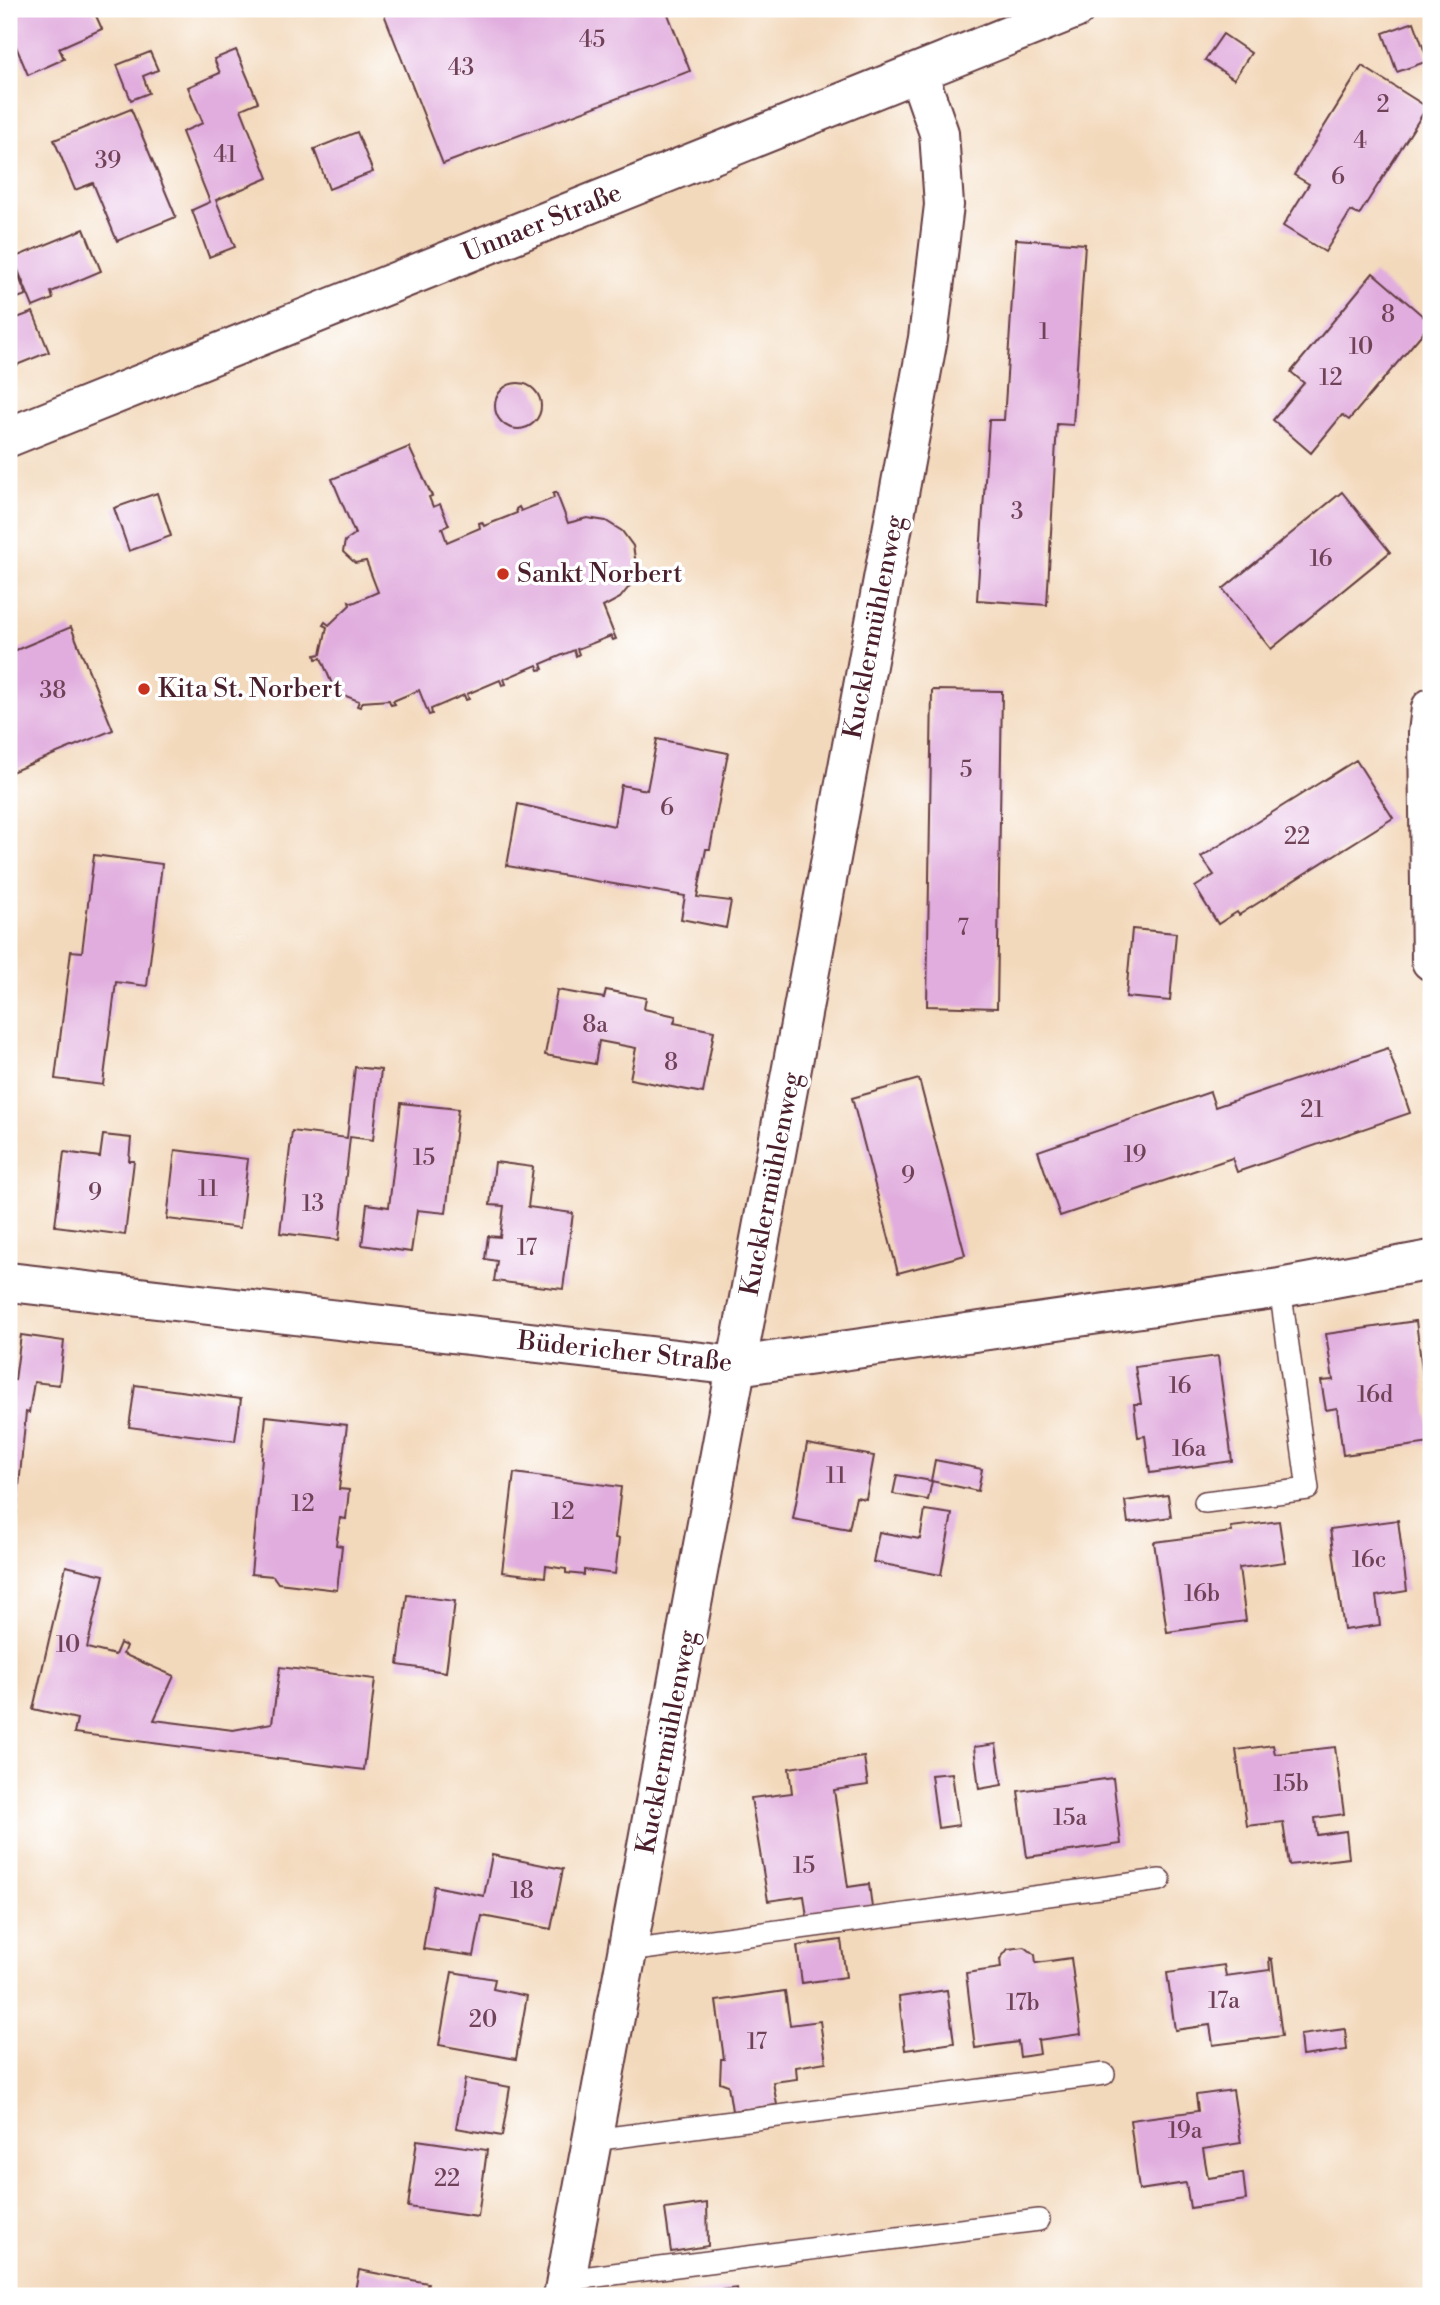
<svg xmlns="http://www.w3.org/2000/svg" width="1440" height="2305" font-family="'Libre Bodoni',serif">
	<style>
		.building { fill: #e1adde }
		.lines { fill: none; stroke-linecap: round; stroke-linejoin: round }
		.lane-casing { stroke: #633b41; stroke-width: 24 }
		.street-casing { stroke: #633b41; stroke-width: 42 }
		.secondary-casing { stroke: #633b41; stroke-width: 42 }
		.lane { stroke: #fff; stroke-width: 21 }
		.street { stroke: #fff; stroke-width: 38 }
		.secondary { stroke: #fff; stroke-width: 38 }
		.poi-dot { fill: #c8321e; stroke: #fff; stroke-width: 2.5 }
		.labels { text-anchor: middle; dominant-baseline: central; stroke-width: 7; stroke-linejoin: round; paint-order: stroke }
		.number-label { font-size: 23px; fill: #704258 }
		.street-label { font-size: 26px; fill: #4a1f2b; stroke: #fff }
		.poi-label { font-size: 26px; fill: #4a1f2b; stroke: #fff; text-anchor: start }
	</style>
	<rect width="100%" height="100%" fill="#fff"/>
	<filter id="ink" filterUnits="userSpaceOnUse"><feTurbulence type="fractalNoise" baseFrequency=".0143" numOctaves="2"/><feDisplacementMap in="SourceGraphic" scale="14" xChannelSelector="R" yChannelSelector="G"/><feConvolveMatrix kernelMatrix="1 2 1 2 8 2 1 2 1" color-interpolation-filters="sRGB"/></filter>
	<filter id="wash" filterUnits="userSpaceOnUse"><feTurbulence type="fractalNoise" baseFrequency=".00686" numOctaves="4" result="noise"/><feDisplacementMap in="SourceGraphic" scale="28" xChannelSelector="R" yChannelSelector="G"/><feGaussianBlur stdDeviation="1.57" result="paint"/><feColorMatrix in="noise" values="0 0 0 0 0 0 0 0 0 0 0 0 0 0 0 0 0 1.4 0 .05"/><feComposite in="paint" operator="in"/></filter>
	<g filter="url(#wash)">
		<rect width="100%" height="100%" fill="#f3d9bc"/>
		<g id="blocks">
			<g class="building">
				<path d="M 9,9 L 93,9 L 102,29 L 59,48 L 64,59 L 28,75 L 9,30 Z"/>
				<path d="M 382,9 L 666,9 L 690,71 L 443,164 Z"/>
				<path d="M 1414,22 L 1428,61 L 1397,72 L 1383,33 Z"/>
				<path d="M 1223,34 L 1251,53 L 1234,79 L 1205,60 Z"/>
				<path d="M 236,50 L 258,102 L 241,109 L 268,178 L 216,200 L 235,247 L 209,257 L 192,210 L 210,202 L 182,132 L 203,123 L 188,87 L 220,73 L 214,59 Z"/>
				<path d="M 150,52 L 158,70 L 143,76 L 149,93 L 131,100 L 117,65 Z"/>
				<path d="M 1362,66 L 1427,107 L 1359,215 L 1351,211 L 1325,252 L 1283,226 L 1309,184 L 1294,175 Z"/>
				<path d="M 131,109 L 176,217 L 117,241 L 93,183 L 75,190 L 54,140 Z"/>
				<path d="M 357,132 L 373,172 L 329,189 L 314,149 Z"/>
				<path d="M 84,229 L 101,271 L 51,292 L 53,299 L 33,307 L 13,258 Z"/>
				<path d="M 1016,239 L 1085,244 L 1073,425 L 1057,424 L 1047,605 L 977,600 L 989,420 L 1004,420 Z"/>
				<path d="M 9,251 L 26,295 L 9,301 Z"/>
				<path d="M 1373,273 L 1431,323 L 1349,420 L 1342,415 L 1311,453 L 1273,420 L 1304,383 L 1291,372 Z"/>
				<path d="M 33,312 L 49,352 L 9,368 L 9,321 Z"/>
				<circle cx="518" cy="406" r="23"/>
				<path d="M 409,447 L 432,496 L 429,497 L 433,507 L 440,504 L 449,525 L 442,528 L 447,542 L 480,528 L 479,523 L 482,522 L 484,526 L 517,513 L 516,509 L 519,507 L 521,511 L 554,498 L 553,494 L 556,492 L 568,523 L 587,518 L 606,521 L 622,531 L 633,546 L 636,564 L 632,583 L 620,598 L 603,607 L 616,639 L 613,640 L 611,636 L 577,649 L 579,654 L 576,656 L 574,650 L 541,664 L 543,669 L 539,670 L 537,665 L 504,679 L 506,684 L 502,685 L 500,680 L 467,694 L 469,699 L 466,700 L 464,695 L 431,709 L 432,714 L 429,715 L 419,690 L 393,701 L 395,704 L 391,705 L 389,700 L 362,702 L 360,707 L 357,706 L 359,701 L 343,695 L 334,687 L 330,690 L 328,687 L 332,684 L 321,658 L 316,659 L 315,655 L 321,654 L 327,627 L 323,625 L 325,622 L 329,625 L 350,605 L 349,601 L 353,603 L 378,592 L 366,561 L 355,563 L 343,552 L 345,541 L 355,534 L 332,479 Z"/>
				<path d="M 1342,492 L 1390,552 L 1271,649 L 1223,589 Z"/>
				<path d="M 157,493 L 171,536 L 129,551 L 114,508 Z"/>
				<path d="M 71,627 L 113,730 L 9,773 L 9,653 Z"/>
				<path d="M 932,690 L 1002,691 L 997,1008 L 927,1006 Z"/>
				<path d="M 657,739 L 728,753 L 710,849 L 706,849 L 697,897 L 731,901 L 726,928 L 681,919 L 685,896 L 507,866 L 518,804 L 614,826 L 621,785 L 647,790 Z"/>
				<path d="M 1356,760 L 1393,818 L 1239,915 L 1237,912 L 1218,924 L 1195,887 L 1214,875 L 1201,857 Z"/>
				<path d="M 94,855 L 162,864 L 147,986 L 116,982 L 103,1085 L 55,1079 L 71,951 L 82,952 Z"/>
				<path d="M 1132,929 L 1176,933 L 1170,1001 L 1126,997 Z"/>
				<path d="M 557,990 L 604,998 L 606,990 L 646,998 L 644,1009 L 676,1016 L 674,1023 L 714,1031 L 703,1093 L 630,1079 L 636,1048 L 599,1041 L 595,1064 L 545,1055 Z"/>
				<path d="M 1388,1048 L 1410,1113 L 1237,1172 L 1232,1158 L 1060,1216 L 1038,1151 L 1210,1092 L 1215,1107 Z"/>
				<path d="M 355,1067 L 381,1070 L 373,1140 L 350,1137 L 339,1240 L 280,1233 L 292,1131 L 347,1138 Z"/>
				<path d="M 919,1079 L 965,1255 L 898,1273 L 852,1098 Z"/>
				<path d="M 401,1103 L 458,1109 L 446,1213 L 417,1210 L 411,1252 L 362,1245 L 367,1204 L 389,1207 Z"/>
				<path d="M 103,1135 L 131,1138 L 129,1161 L 134,1161 L 125,1235 L 55,1226 L 64,1152 L 100,1157 Z"/>
				<path d="M 175,1150 L 248,1159 L 240,1228 L 167,1219 Z"/>
				<path d="M 495,1162 L 533,1167 L 528,1207 L 573,1213 L 563,1289 L 494,1281 L 497,1261 L 485,1259 L 488,1236 L 500,1237 L 504,1206 L 490,1205 Z"/>
				<path d="M 1416,1321 L 1431,1443 L 1343,1455 L 1337,1408 L 1326,1410 L 1321,1381 L 1333,1380 L 1326,1334 Z"/>
				<path d="M 21,1335 L 64,1341 L 59,1385 L 34,1382 L 29,1413 L 26,1412 L 16,1518 L 9,1517 L 9,1379 L 15,1380 Z"/>
				<path d="M 1218,1356 L 1232,1461 L 1150,1473 L 1145,1436 L 1138,1437 L 1134,1404 L 1141,1404 L 1135,1367 Z"/>
				<path d="M 135,1385 L 241,1399 L 235,1441 L 129,1427 Z"/>
				<path d="M 266,1416 L 347,1425 L 339,1489 L 349,1490 L 346,1519 L 340,1518 L 336,1545 L 342,1546 L 337,1590 L 278,1583 L 273,1576 L 251,1574 Z"/>
				<path d="M 807,1444 L 874,1456 L 866,1499 L 856,1497 L 849,1529 L 793,1519 Z"/>
				<path d="M 935,1460 L 982,1469 L 978,1491 L 931,1481 Z"/>
				<path d="M 514,1473 L 621,1487 L 615,1538 L 619,1539 L 615,1574 L 584,1570 L 584,1575 L 566,1573 L 566,1569 L 546,1566 L 545,1577 L 502,1572 Z"/>
				<path d="M 897,1475 L 932,1481 L 928,1500 L 893,1494 Z"/>
				<path d="M 1168,1495 L 1171,1517 L 1128,1523 L 1125,1501 Z"/>
				<path d="M 925,1510 L 952,1514 L 941,1575 L 873,1562 L 879,1532 L 920,1539 Z"/>
				<path d="M 1398,1520 L 1407,1591 L 1376,1596 L 1380,1625 L 1344,1630 L 1330,1529 Z"/>
				<path d="M 1279,1521 L 1285,1562 L 1239,1568 L 1246,1621 L 1167,1632 L 1154,1542 L 1232,1532 L 1231,1527 Z"/>
				<path d="M 66,1566 L 104,1575 L 87,1648 L 115,1655 L 120,1643 L 126,1646 L 123,1654 L 174,1676 L 154,1720 L 233,1730 L 272,1723 L 280,1667 L 375,1679 L 364,1770 L 74,1733 L 77,1719 L 33,1709 Z"/>
				<path d="M 407,1595 L 455,1601 L 446,1672 L 398,1665 Z"/>
				<path d="M 996,1744 L 1002,1785 L 979,1789 L 974,1747 Z"/>
				<path d="M 1273,1745 L 1275,1754 L 1335,1747 L 1344,1814 L 1315,1818 L 1317,1835 L 1346,1831 L 1349,1858 L 1289,1865 L 1283,1822 L 1247,1826 L 1236,1750 Z"/>
				<path d="M 864,1757 L 868,1785 L 834,1790 L 848,1887 L 869,1884 L 872,1908 L 807,1917 L 804,1896 L 768,1901 L 751,1798 L 792,1793 L 789,1768 Z"/>
				<path d="M 952,1773 L 959,1825 L 938,1828 L 931,1775 Z"/>
				<path d="M 1113,1778 L 1121,1844 L 1027,1857 L 1018,1791 Z"/>
				<path d="M 492,1855 L 563,1869 L 551,1929 L 482,1916 L 474,1956 L 423,1949 L 434,1886 L 484,1896 Z"/>
				<path d="M 841,1940 L 846,1977 L 802,1983 L 797,1946 Z"/>
				<path d="M 1025,1947 L 1035,1955 L 1036,1963 L 1071,1958 L 1081,2034 L 1038,2040 L 1040,2054 L 1020,2057 L 1018,2042 L 975,2048 L 966,1973 L 1001,1968 L 1000,1959 L 1008,1949 Z"/>
				<path d="M 1269,1959 L 1272,1960 L 1282,2036 L 1213,2045 L 1210,2025 L 1175,2030 L 1167,1973 L 1224,1965 L 1226,1976 L 1270,1970 Z"/>
				<path d="M 452,1972 L 495,1979 L 493,1989 L 527,1996 L 516,2059 L 439,2045 Z"/>
				<path d="M 947,1990 L 954,2043 L 905,2050 L 899,1997 Z"/>
				<path d="M 785,1991 L 790,2025 L 820,2021 L 826,2062 L 796,2067 L 797,2079 L 773,2082 L 777,2105 L 732,2111 L 728,2085 L 720,2082 L 721,2059 L 724,2059 L 716,2001 Z"/>
				<path d="M 1345,2029 L 1347,2050 L 1302,2056 L 1300,2035 Z"/>
				<path d="M 465,2079 L 510,2087 L 502,2136 L 456,2128 Z"/>
				<path d="M 1233,2090 L 1241,2143 L 1203,2149 L 1208,2178 L 1243,2173 L 1246,2200 L 1190,2208 L 1186,2183 L 1139,2190 L 1130,2120 L 1198,2111 L 1196,2095 Z"/>
				<path d="M 417,2140 L 487,2150 L 478,2217 L 408,2207 Z"/>
				<path d="M 707,2203 L 708,2246 L 671,2252 L 665,2209 Z"/>
				<path d="M 359,2270 L 428,2283 L 425,2296 L 354,2296 Z"/>
				<path d="M 737,2288 L 738,2296 L 680,2296 L 680,2295 Z"/>
			</g>
		</g>
	</g>
	<g filter="url(#ink)">
		<use href="#blocks" fill-opacity="0" stroke="#633b41" stroke-width="2"/>
		<g class="lines">
			<g class="lane-casing">
				<g id="lane">
					<path d="M 1205,1502 L 1308,1489 L 1280,1288"/>
					<path d="M 628,1951 L 1160,1880"/>
					<path d="M 593,2140 L 1104,2074"/>
					<path d="M 566,2280 L 1039,2220"/>
				</g>
			</g>
			<g class="street-casing">
				<g id="street">
					<path d="M 1431,708 L 1428,733 L 1431,961"/>
					<path d="M 9,1282 L 737,1366 L 1280,1288 L 1431,1260"/>
					<path d="M 563,2296 L 928,338 L 944,205 L 939,133 L 918,73"/>
				</g>
			</g>
			<g class="secondary-casing">
				<path id="secondary" d="M 9,437 L 1075,9"/>
			</g>
			<use href="#lane" class="lane"/>
			<use href="#street" class="street"/>
			<use href="#secondary" class="secondary"/>
		</g>
	</g>
	<g class="poi-dot">
		<circle cx="503" cy="574" r="7"/>
		<circle cx="144" cy="689" r="7"/>
	</g>
	<g class="labels">
		<g class="number-label">
			<text x="592" y="40">45</text>
			<text x="461" y="68">43</text>
			<text x="1383" y="105">2</text>
			<text x="1360" y="141">4</text>
			<text x="225" y="155">41</text>
			<text x="108" y="161">39</text>
			<text x="1338" y="177">6</text>
			<text x="1388" y="315">8</text>
			<text x="1044" y="332">1</text>
			<text x="1361" y="347">10</text>
			<text x="1331" y="378">12</text>
			<text x="1017" y="512">3</text>
			<text x="1321" y="559">16</text>
			<text x="53" y="691">38</text>
			<text x="966" y="770">5</text>
			<text x="667" y="808">6</text>
			<text x="1297" y="837">22</text>
			<text x="963" y="928">7</text>
			<text x="595" y="1025">8a</text>
			<text x="671" y="1063">8</text>
			<text x="1312" y="1110">21</text>
			<text x="1135" y="1155">19</text>
			<text x="424" y="1158">15</text>
			<text x="908" y="1176">9</text>
			<text x="208" y="1189">11</text>
			<text x="95" y="1193">9</text>
			<text x="313" y="1204">13</text>
			<text x="527" y="1248">17</text>
			<text x="1180" y="1386">16</text>
			<text x="1375" y="1395">16d</text>
			<text x="1189" y="1449">16a</text>
			<text x="836" y="1476">11</text>
			<text x="303" y="1504">12</text>
			<text x="563" y="1512">12</text>
			<text x="1369" y="1560">16c</text>
			<text x="1202" y="1594">16b</text>
			<text x="68" y="1645">10</text>
			<text x="1291" y="1784">15b</text>
			<text x="1070" y="1818">15a</text>
			<text x="804" y="1866">15</text>
			<text x="522" y="1891">18</text>
			<text x="1224" y="2001">17a</text>
			<text x="1023" y="2003">17b</text>
			<text x="483" y="2020">20</text>
			<text x="757" y="2042">17</text>
			<text x="1185" y="2131">19a</text>
			<text x="447" y="2179">22</text>
		</g>
		<g class="street-label">
			<text transform="translate(542 223) rotate(-22)">Unnaer Straße</text>
			<text transform="translate(874 627) rotate(-79)">Kucklermühlenweg</text>
			<text transform="translate(771 1184) rotate(-79)">Kucklermühlenweg</text>
			<text transform="translate(625 1352) rotate(6)">Büdericher Straße</text>
			<text transform="translate(667 1742) rotate(-79)">Kucklermühlenweg</text>
		</g>
		<g class="poi-label">
			<text x="517" y="574">Sankt Norbert</text>
			<text x="158" y="689">Kita St. Norbert</text>
		</g>
	</g>
	<rect width="1440" height="2305" fill="none" stroke="#fff" stroke-width="35"/>
</svg>
